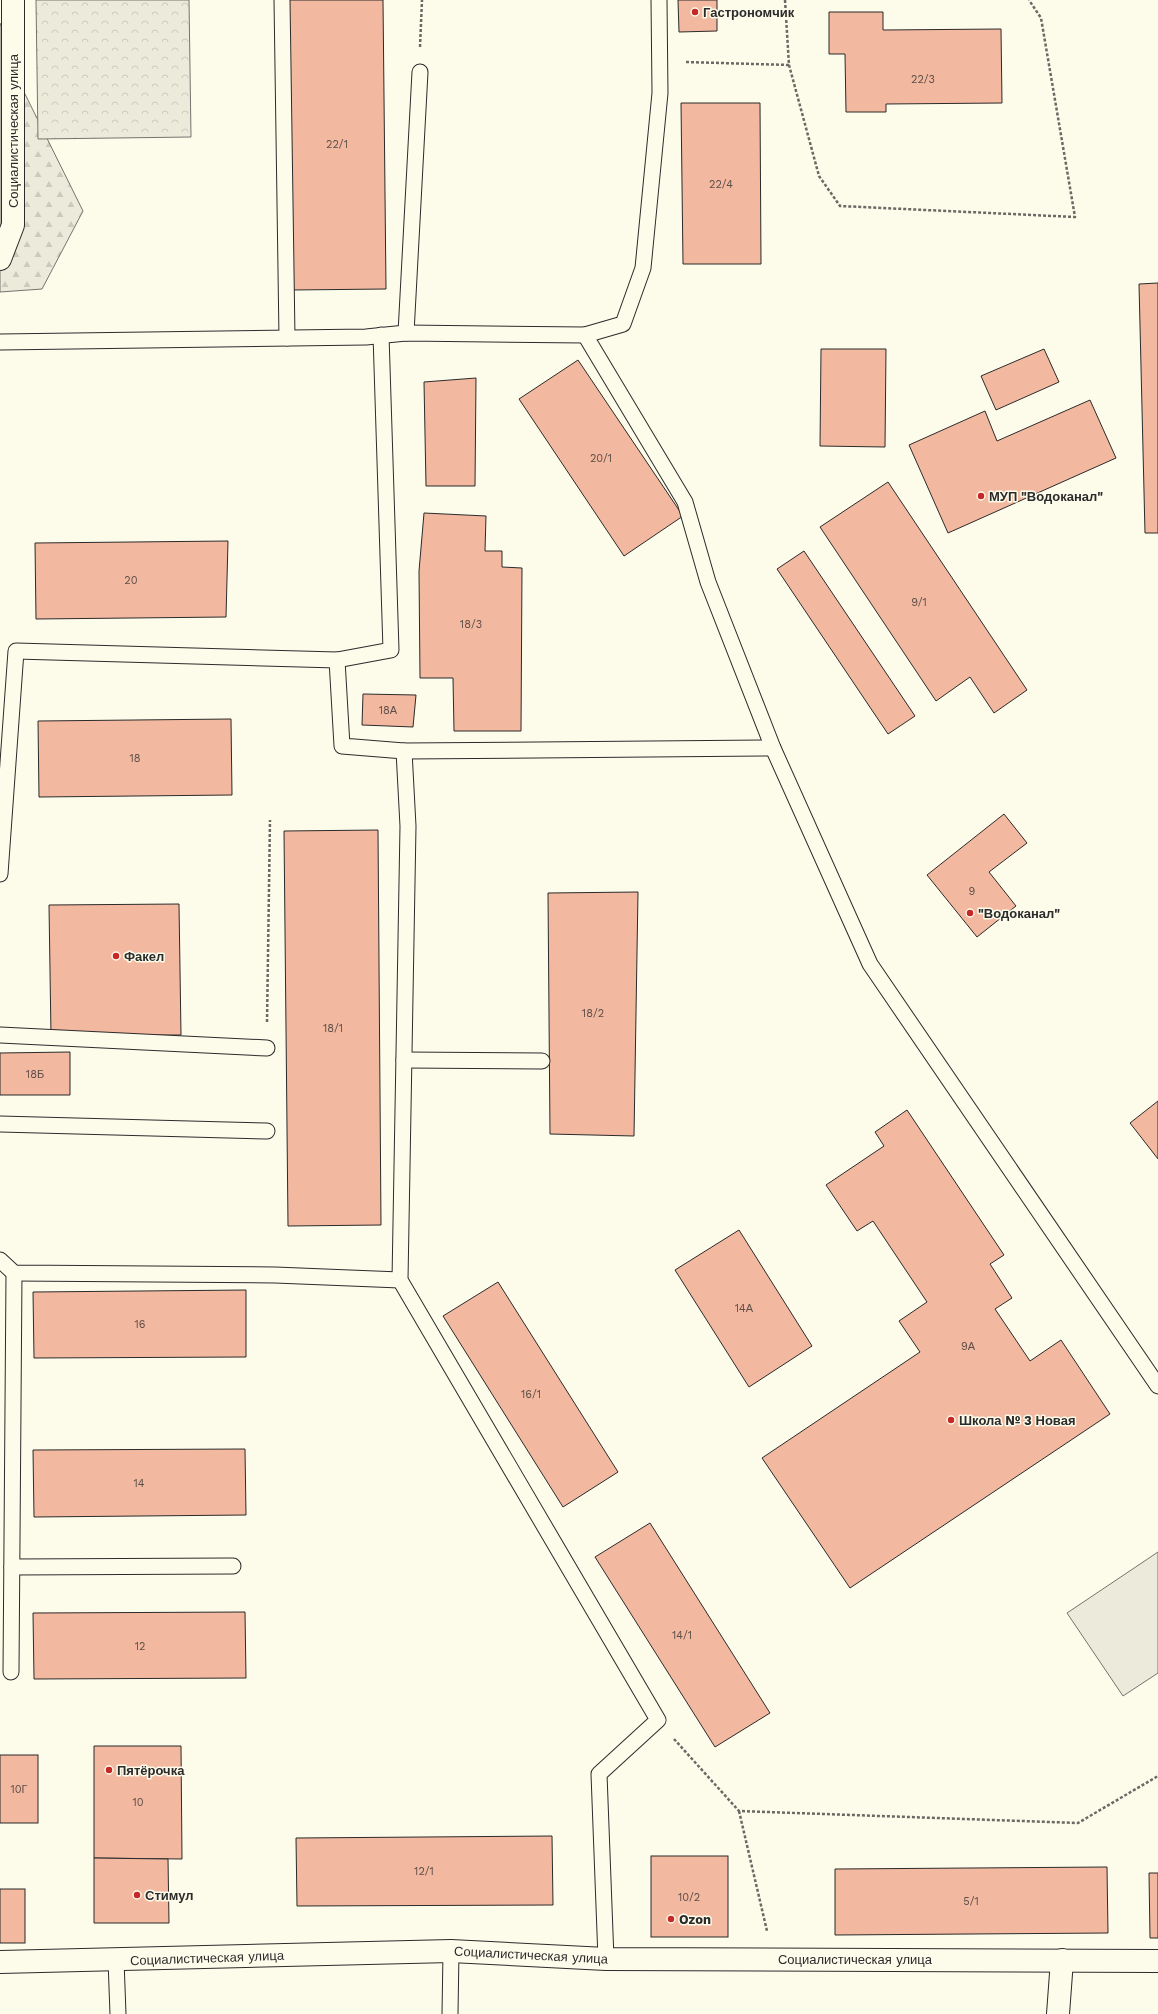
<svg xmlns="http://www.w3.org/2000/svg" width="1158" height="2014" font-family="'Work Sans',sans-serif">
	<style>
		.grass { fill: #ecebdb; stroke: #74746e }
		.forest { fill: url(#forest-firs); stroke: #74746e }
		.park { fill: url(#park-crowns); stroke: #74746e }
		.building { fill: #f2b8a0; stroke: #2b2b2b }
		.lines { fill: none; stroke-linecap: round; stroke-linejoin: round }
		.lane-casing { stroke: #2b2b2b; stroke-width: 17 }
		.street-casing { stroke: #2b2b2b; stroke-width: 24 }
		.path { stroke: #6a6964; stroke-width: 2.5; stroke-dasharray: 3 2; stroke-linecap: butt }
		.lane { stroke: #fdfbea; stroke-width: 15 }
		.street { stroke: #fdfbea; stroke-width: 22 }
		.poi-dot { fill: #c62828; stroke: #fdfbea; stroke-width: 1.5 }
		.labels { text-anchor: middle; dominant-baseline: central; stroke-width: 3; stroke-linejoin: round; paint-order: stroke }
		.number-label { font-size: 11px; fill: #5d4e48 }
		.poi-label { font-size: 13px; font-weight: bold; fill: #2b2b2b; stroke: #fdfbea; text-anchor: start }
		.street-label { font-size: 13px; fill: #2b2b2b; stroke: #fdfbea }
	</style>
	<defs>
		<pattern id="forest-firs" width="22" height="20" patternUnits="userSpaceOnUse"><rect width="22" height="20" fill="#ecebdb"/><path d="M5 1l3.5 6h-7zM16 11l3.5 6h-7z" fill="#cbcabc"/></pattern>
		<pattern id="park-crowns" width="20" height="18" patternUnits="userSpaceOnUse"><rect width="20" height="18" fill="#ecebdb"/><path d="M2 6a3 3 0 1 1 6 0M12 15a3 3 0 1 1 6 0" fill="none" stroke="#cbcabc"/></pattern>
	</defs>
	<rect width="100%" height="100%" fill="#fdfbea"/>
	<path class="grass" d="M 1158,1552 L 1158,1673 L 1123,1696 L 1067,1613 Z"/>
	<path class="forest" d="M 0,23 L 24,92 L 83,211 L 42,289 L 0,292 Z"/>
	<path class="park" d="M 36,0 L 189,0 L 191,137 L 38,139 Z"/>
	<g class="building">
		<path d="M 289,0 L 383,0 L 386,289 L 292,290 Z"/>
		<path d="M 678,0 L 717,0 L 717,31 L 679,32 Z"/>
		<path d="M 829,12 L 883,12 L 883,30 L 1001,29 L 1002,103 L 886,104 L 886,112 L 846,112 L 845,54 L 829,54 Z"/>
		<path d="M 681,103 L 760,103 L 761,264 L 683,264 Z"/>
		<path d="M 1158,283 L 1158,533 L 1145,533 L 1139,284 Z"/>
		<path d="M 821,349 L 886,349 L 885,447 L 820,446 Z"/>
		<path d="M 1044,349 L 1059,382 L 996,410 L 981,376 Z"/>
		<path d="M 578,360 L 683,516 L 624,556 L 519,399 Z"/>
		<path d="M 476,378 L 475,486 L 426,486 L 424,382 Z"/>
		<path d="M 1090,400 L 1116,458 L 948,533 L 909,445 L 985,411 L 997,441 Z"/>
		<path d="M 888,482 L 1027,690 L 994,713 L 970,677 L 936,701 L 820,527 Z"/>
		<path d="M 424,513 L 486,516 L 485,551 L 502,551 L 502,567 L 522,568 L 521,731 L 454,731 L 453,678 L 420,678 L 419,571 Z"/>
		<path d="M 228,541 L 226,617 L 36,619 L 35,543 Z"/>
		<path d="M 804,551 L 915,716 L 888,734 L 777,569 Z"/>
		<path d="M 363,694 L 416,695 L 413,727 L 362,725 Z"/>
		<path d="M 231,719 L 232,795 L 39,797 L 38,721 Z"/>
		<path d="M 1004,814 L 1027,843 L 989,872 L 1016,906 L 977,937 L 927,875 Z"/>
		<path d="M 378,830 L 381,1225 L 288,1226 L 284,831 Z"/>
		<path d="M 638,892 L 634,1136 L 550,1134 L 548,893 Z"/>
		<path d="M 179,904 L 181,1035 L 51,1036 L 49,905 Z"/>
		<path d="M 70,1052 L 70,1095 L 0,1095 L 0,1053 Z"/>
		<path d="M 1158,1101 L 1158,1159 L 1130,1123 Z"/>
		<path d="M 907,1110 L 1004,1255 L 990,1264 L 1012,1298 L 995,1309 L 1030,1361 L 1061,1340 L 1110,1414 L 850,1588 L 762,1458 L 920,1352 L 899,1321 L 927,1302 L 873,1221 L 857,1231 L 826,1185 L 884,1146 L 875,1132 Z"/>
		<path d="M 739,1230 L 812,1346 L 749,1387 L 675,1270 Z"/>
		<path d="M 498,1282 L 618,1472 L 563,1507 L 443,1316 Z"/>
		<path d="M 246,1290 L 246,1357 L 34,1358 L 33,1292 Z"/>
		<path d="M 245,1449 L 246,1515 L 34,1517 L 33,1450 Z"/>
		<path d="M 650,1523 L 770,1713 L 715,1747 L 595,1557 Z"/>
		<path d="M 245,1612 L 246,1678 L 34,1679 L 33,1613 Z"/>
		<path d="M 94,1746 L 181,1746 L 182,1859 L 94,1858 Z"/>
		<rect x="0" y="1755" width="38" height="68"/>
		<path d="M 552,1836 L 553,1905 L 297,1906 L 296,1838 Z"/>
		<rect x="651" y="1856" width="77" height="81"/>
		<path d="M 94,1858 L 168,1859 L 169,1923 L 94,1923 Z"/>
		<path d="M 1107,1867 L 1108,1933 L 835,1935 L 835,1869 Z"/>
		<path d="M 1149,1873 L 1158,1873 L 1158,1938 L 1150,1938 Z"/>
		<rect x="0" y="1889" width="25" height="54"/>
	</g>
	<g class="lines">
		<g class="lane-casing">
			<g id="lane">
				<path d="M 282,0 L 287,338"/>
				<path d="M 406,333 L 420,72"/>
				<path d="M 585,335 L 685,502 L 708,582 L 773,748 L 870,964 L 1158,1386"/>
				<path d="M 0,342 L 366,337 L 406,333 L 585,335 L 623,324 L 643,268 L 660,93 L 659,0"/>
				<path d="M 337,660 L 342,746 L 404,751 L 773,748"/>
				<path d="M 404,751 L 408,826 L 400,1280 L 658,1720 L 599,1774 L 606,1959"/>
				<path d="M 0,874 L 16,651 L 337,660 L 391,650 L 381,335"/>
				<path d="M 0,1035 L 267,1048"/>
				<path d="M 404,1060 L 542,1061"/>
				<path d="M 0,1124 L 267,1131"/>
				<path d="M 0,1260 L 14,1273 L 275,1275 L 400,1280"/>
				<path d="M 12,1567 L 233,1566"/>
				<path d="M 11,1672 L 14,1273"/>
				<path d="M 116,1960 L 118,2014"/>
				<path d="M 450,2014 L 451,1951"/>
			</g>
		</g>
		<g class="street-casing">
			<g id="street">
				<path d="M 0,259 L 13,225 L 13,0"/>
				<path d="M 0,1962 L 451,1951 L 606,1959 L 1158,1961"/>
				<path d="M 1058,2014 L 1062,1960"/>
			</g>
		</g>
		<g class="path">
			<path d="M 785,0 L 789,65 L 819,176 L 840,206 L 1075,217 L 1041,18 L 1029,0"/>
			<path d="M 420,47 L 422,0"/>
			<path d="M 686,62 L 789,65"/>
			<path d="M 267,1022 L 270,820"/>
			<path d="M 674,1739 L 739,1811 L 1078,1823 L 1158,1776"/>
			<path d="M 739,1811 L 767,1931"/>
		</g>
		<use href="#lane" class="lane"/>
		<use href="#street" class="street"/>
	</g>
	<g class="poi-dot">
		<circle cx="695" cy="12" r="4"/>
		<circle cx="981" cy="496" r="4"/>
		<circle cx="970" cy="913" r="4"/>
		<circle cx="116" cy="956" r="4"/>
		<circle cx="951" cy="1420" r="4"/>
		<circle cx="109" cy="1770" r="4"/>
		<circle cx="137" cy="1895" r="4"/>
		<circle cx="671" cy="1919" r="4"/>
	</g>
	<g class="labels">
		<g class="number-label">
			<text x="923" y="79">22/3</text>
			<text x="337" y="144">22/1</text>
			<text x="721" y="184">22/4</text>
			<text x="601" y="458">20/1</text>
			<text x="131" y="580">20</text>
			<text x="919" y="602">9/1</text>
			<text x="471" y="624">18/3</text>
			<text x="388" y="710">18А</text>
			<text x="135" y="758">18</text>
			<text x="972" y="891">9</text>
			<text x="593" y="1013">18/2</text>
			<text x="333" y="1028">18/1</text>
			<text x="35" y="1074">18Б</text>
			<text x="744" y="1308">14А</text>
			<text x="140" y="1324">16</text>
			<text x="968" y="1346">9А</text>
			<text x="531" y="1394">16/1</text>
			<text x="139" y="1483">14</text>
			<text x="682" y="1635">14/1</text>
			<text x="140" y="1646">12</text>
			<text x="19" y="1789">10Г</text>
			<text x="138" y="1802">10</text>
			<text x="424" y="1871">12/1</text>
			<text x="689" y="1897">10/2</text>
			<text x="971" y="1901">5/1</text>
		</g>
		<g class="poi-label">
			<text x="703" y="12">Гастрономчик</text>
			<text x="989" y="496">МУП "Водоканал"</text>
			<text x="978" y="913">"Водоканал"</text>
			<text x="124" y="956">Факел</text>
			<text x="959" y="1420">Школа № 3 Новая</text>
			<text x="117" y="1770">Пятёрочка</text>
			<text x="145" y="1895">Стимул</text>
			<text x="679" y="1919">Ozon</text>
		</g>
		<g class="street-label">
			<text transform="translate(13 131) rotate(-90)">Социалистическая улица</text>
			<text transform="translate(531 1955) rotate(3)">Социалистическая улица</text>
			<text transform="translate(207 1958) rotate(-2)">Социалистическая улица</text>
			<text x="855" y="1959">Социалистическая улица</text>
		</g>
	</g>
</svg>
